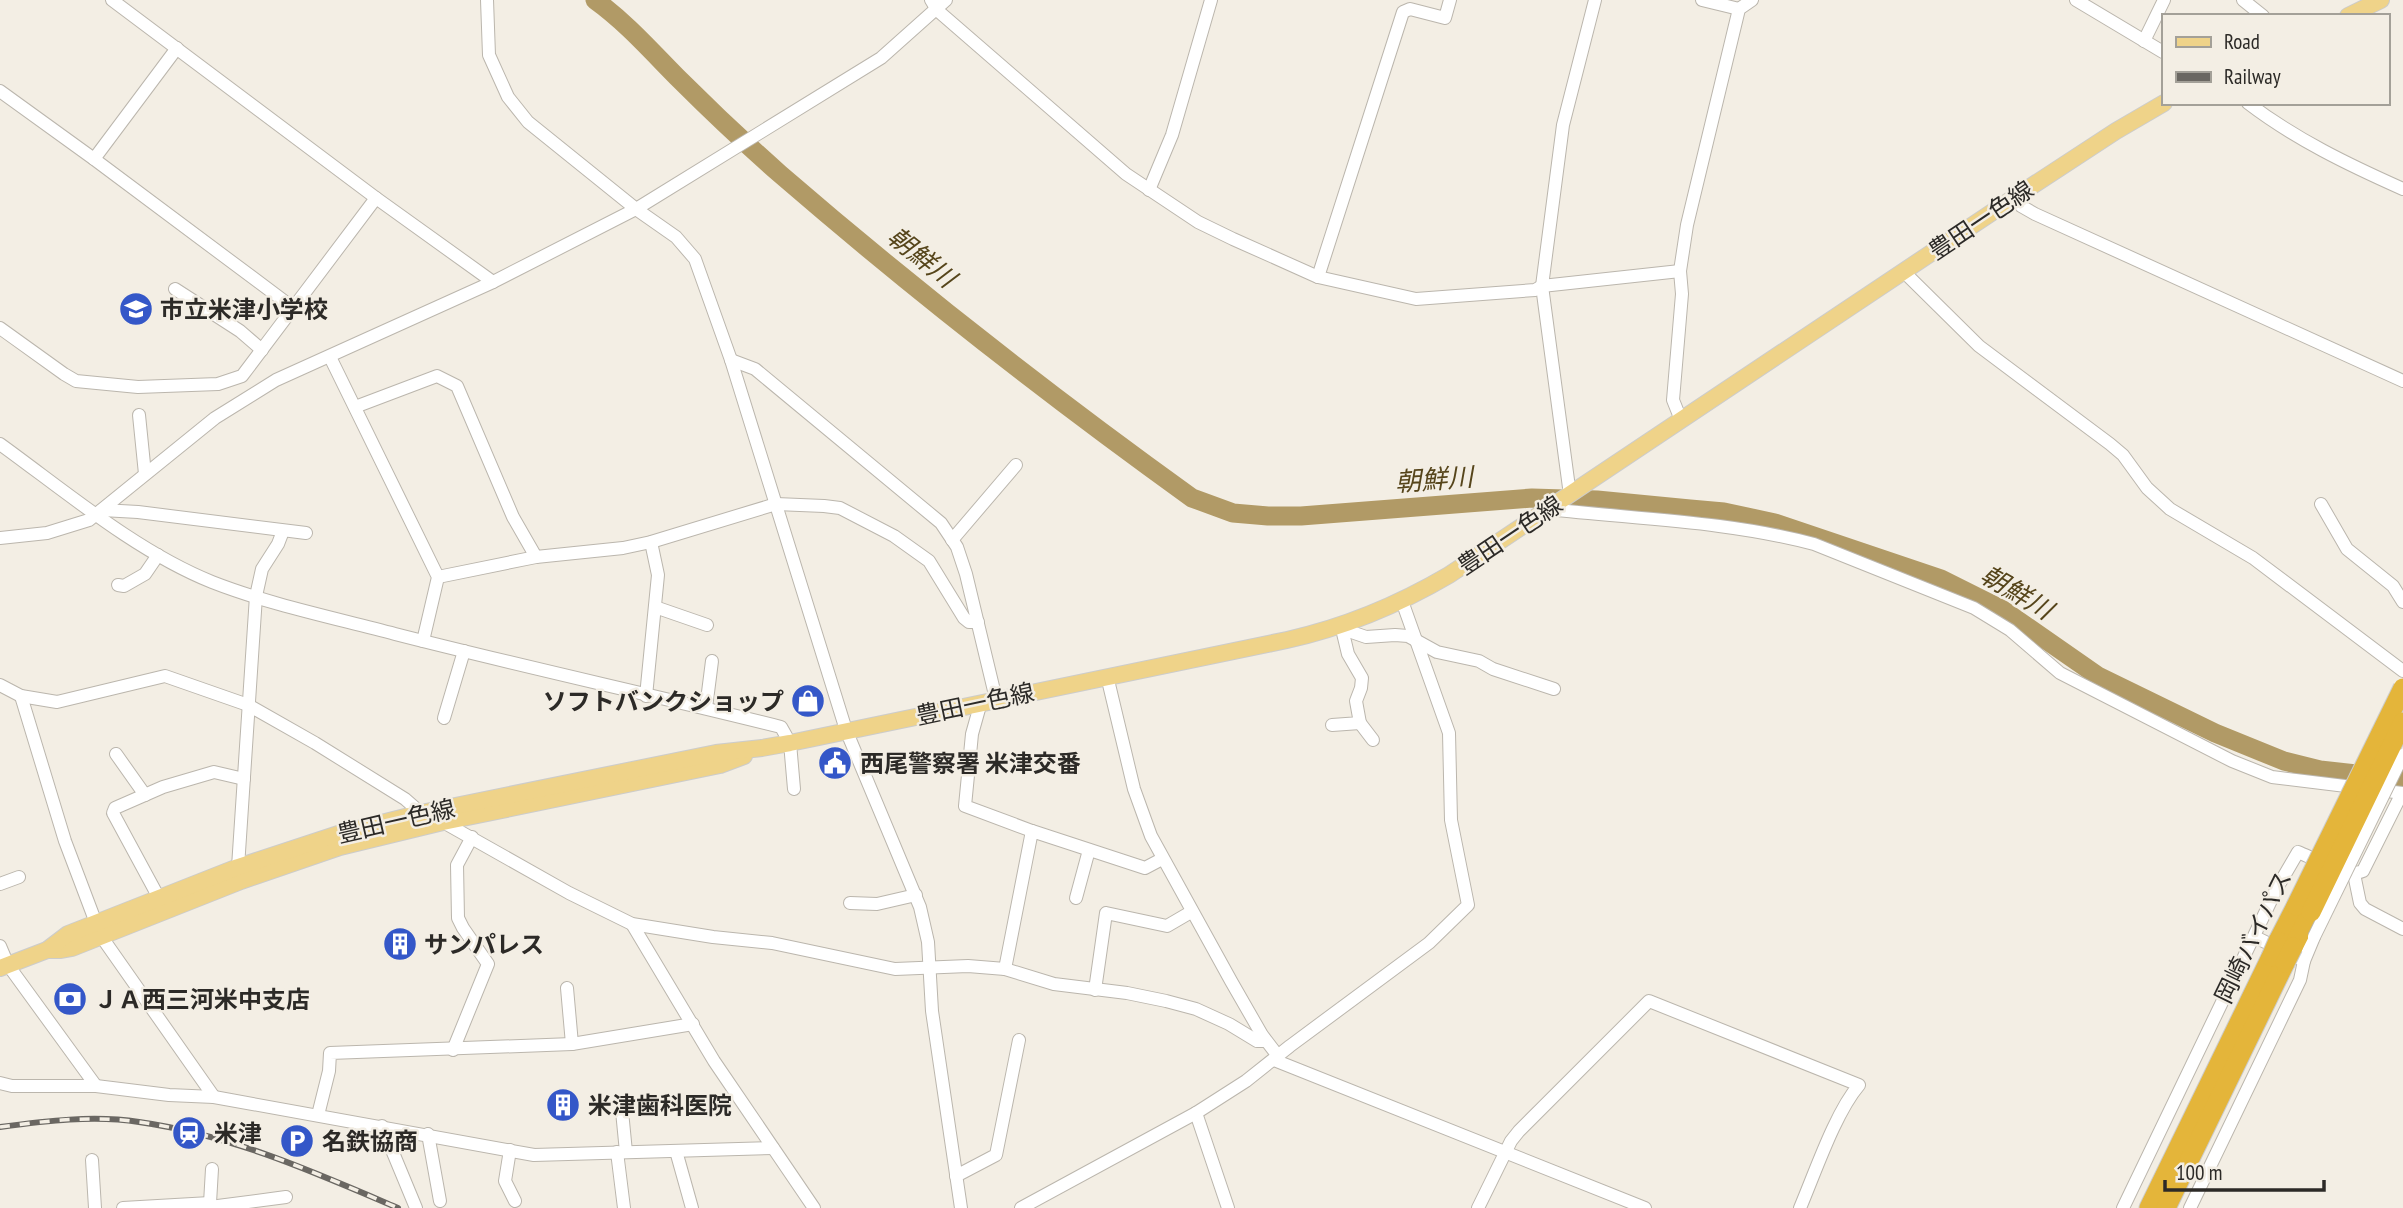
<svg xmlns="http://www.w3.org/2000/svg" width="2403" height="1208" font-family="'PT Sans Narrow','Noto Sans JP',sans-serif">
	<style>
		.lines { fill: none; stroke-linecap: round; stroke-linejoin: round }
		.river { stroke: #b19a66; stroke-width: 19 }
		.minor-casing { stroke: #bbb6ad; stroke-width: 14 }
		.major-casing { stroke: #cccccb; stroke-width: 18 }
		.highway-casing { stroke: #cccccb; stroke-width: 21 }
		.minor { stroke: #fff; stroke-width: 12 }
		.major { stroke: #efd389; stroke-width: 16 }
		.highway { stroke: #e4b53a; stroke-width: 19 }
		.rail-casing { stroke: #6a6762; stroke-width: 6 }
		.rail { stroke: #f3eee4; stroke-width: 3.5; stroke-dasharray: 10; stroke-linecap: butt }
		.minor-bridge-casing { stroke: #bbb6ad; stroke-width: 14; stroke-linecap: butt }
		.highway-bridge-casing { stroke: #cccccb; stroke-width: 21; stroke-linecap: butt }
		.minor-bridge { stroke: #fff; stroke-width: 12 }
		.highway-bridge { stroke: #e4b53a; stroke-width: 19 }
		.labels { text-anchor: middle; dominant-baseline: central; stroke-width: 5; stroke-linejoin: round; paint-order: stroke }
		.street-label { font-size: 24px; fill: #2c2a27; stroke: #f3eee4 }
		.poi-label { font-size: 24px; font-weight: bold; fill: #2c2a27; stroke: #f3eee4; text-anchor: start }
		.water-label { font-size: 26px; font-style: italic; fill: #56451b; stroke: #f3eee4 }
	</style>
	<rect width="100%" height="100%" fill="#f3eee4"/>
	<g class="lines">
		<path class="river" d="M 595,0 C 627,23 652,52 680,80 C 712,112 746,144 780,174 C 912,288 1050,396 1192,498 L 1233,513 L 1268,516 L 1301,516 L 1532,498 L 1597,500 L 1690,509 L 1724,512 L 1775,523 L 1941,579 L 2003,610 L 2098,676 L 2215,733 L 2284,761 L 2320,770 L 2403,779"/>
		<g class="minor-casing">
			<g id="minor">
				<path d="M 112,0 L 376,198 L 493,282"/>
				<path d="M 487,0 L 489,55 L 508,97 L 528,122 L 636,209 L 676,237 L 695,259 L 731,360 L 846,730 L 920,907 L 928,942 L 932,1011 L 961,1208"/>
				<path d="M 931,0 L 937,10 L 1126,174 L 1198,222 L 1233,239 L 1318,277 L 1416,299 L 1535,290 L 1542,286 L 1680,271"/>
				<path d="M 1702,0 L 1739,9"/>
				<path d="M 2076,0 L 2163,52"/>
				<path d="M 2243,0 L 2263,16"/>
				<path d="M 2144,41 L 2164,0"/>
				<path d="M 0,91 L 94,159 L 292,307"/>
				<path d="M 2248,103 C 2295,139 2349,165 2403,189"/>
				<path d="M 94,159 L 177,48"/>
				<path d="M 1149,190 L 1172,135 L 1211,0"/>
				<path d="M 2015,197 L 2021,206 L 2035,214 L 2403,381"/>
				<path d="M 1903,271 L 1979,346 L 2110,444 L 2123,455 L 2147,488 L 2170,509 L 2253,558 L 2403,671"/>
				<path d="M 1318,277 L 1403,12 L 1410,9 L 1445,18 L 1450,0"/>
				<path d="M 175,289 L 240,331 L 262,350"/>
				<path d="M 0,328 L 64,374 L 76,381 L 138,387 L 218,384 L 242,376 L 376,198"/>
				<path d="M 330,357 L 438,577 L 423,641"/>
				<path d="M 731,360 L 755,369 L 941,523 L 957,547 L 966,574 L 996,699"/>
				<path d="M 355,407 L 437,376 L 457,386 L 513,517 L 536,557"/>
				<path d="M 139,415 L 145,474"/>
				<path d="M 1681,420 L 1673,400 L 1682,294 L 1680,271 L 1687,225 L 1739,9 L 1752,0"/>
				<path d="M 0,444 C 65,491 137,552 212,582 C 271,605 335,618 395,634 C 524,667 653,695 781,727 L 790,743 L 794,789"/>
				<path d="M 1570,495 L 1542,286 L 1563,125 L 1595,0"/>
				<path d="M 2321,504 L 2347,549 L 2393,586 L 2403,602"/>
				<path d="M 1548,509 C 1636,519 1728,521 1814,544 L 1974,608 L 2010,630 L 2060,673 L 2232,761 L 2272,777 L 2403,793"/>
				<path d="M 102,510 L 138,512 L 306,533"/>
				<path d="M 0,538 L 47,533 L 89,520 L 215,418 L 276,380 L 493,282 L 636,209 L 881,58 L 946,0"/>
				<path d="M 952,540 L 1016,465"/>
				<path d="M 438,577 L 536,557 L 623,548 L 651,542 L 776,504 L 824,506 L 840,508 L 894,536 L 929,561 L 964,618 L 969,622 L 978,622"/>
				<path d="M 118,585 L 124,586 L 145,574 L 158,555"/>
				<path d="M 655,607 L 707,625"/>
				<path d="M 1337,627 L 1366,637 L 1395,635 L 1408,636 L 1437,652 L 1479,661 L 1493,669 L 1554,689"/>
				<path d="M 1107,676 L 1134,789 L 1151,836 L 1231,981 L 1262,1035 L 1278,1056"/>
				<path d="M 0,685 L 21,696 L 57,702 L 165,676 L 248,705 L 315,743 L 405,799 L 421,813"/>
				<path d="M 21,696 L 65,841 L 96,923"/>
				<path d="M 646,696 L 658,575 L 651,542"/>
				<path d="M 981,702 L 972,734 L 965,806 L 1032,831"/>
				<path d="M 706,708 L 712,661"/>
				<path d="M 444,718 L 464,651"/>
				<path d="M 1360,723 L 1373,740"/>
				<path d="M 1332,725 L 1360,723 L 1356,701 L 1361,688 L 1362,678 L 1348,654 L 1342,629"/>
				<path d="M 116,754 L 145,795"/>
				<path d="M 443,822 L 569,893 L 632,924 L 713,937 L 772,943 L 895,969 L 968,966 L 1005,969 L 1054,984 L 1127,993 L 1166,1001 L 1196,1009 L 1229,1024 L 1257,1041 L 1266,1041"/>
				<path d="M 238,867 L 256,596 L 262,569 L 278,544 L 283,531"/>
				<path d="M 2354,874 L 2360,903 L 2365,909 L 2403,929"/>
				<path d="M 0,884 L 19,877"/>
				<path d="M 159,898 L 113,813 L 115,808 L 163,787 L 214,772 L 244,779"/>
				<path d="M 1076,898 L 1089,850"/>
				<path d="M 850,903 L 877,904 L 916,895"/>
				<path d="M 632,924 L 714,1061 L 814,1208"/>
				<path d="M 101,936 L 214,1097"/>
				<path d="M 0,946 L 8,965 L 96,1086"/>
				<path d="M 2304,961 L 2314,937"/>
				<path d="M 1005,969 L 1032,831 L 1145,868 L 1162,859"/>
				<path d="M 567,988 L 572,1044"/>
				<path d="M 1095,990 L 1106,913 L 1167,926 L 1191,912"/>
				<path d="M 453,1050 L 488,964 L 463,928 L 458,918 L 457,865 L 472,837"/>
				<path d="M 1274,1060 L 1645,1208"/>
				<path d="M 0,1083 L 12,1086 L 96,1086 L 169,1095 L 214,1097 L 534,1155 L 773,1148"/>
				<path d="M 621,1101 L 626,1152"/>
				<path d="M 1196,1113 L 1228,1208"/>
				<path d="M 318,1115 L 329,1071 L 330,1053 L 572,1044 L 693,1024"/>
				<path d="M 382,1126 L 416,1208"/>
				<path d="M 428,1134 L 440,1201"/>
				<path d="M 510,1150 L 505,1181 L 515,1201"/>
				<path d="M 676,1151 L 692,1208"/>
				<path d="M 617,1152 L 624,1208"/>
				<path d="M 92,1160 L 95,1208"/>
				<path d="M 956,1176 L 996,1155 L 1019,1040"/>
				<path d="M 210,1203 L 212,1169"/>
				<path d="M 210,1207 L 286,1197"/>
				<path d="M 123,1208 L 210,1203 L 210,1208"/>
				<path d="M 1021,1208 L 1196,1113 L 1246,1081 L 1290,1046 L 1429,943 L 1468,905 L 1451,820 L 1449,733 L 1402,601"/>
				<path d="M 1478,1208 L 1511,1141 L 1519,1131 L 1649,1001 L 1859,1085 C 1835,1113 1815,1173 1800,1208"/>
				<path d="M 2123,1208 L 2277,888 L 2298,852 C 2313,858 2350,878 2363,871 L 2402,793"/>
				<path d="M 2190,1208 L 2300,980 L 2304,961 L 2255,937"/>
			</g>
		</g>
		<g class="major-casing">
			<g id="major">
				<path d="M 2348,16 L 2381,0"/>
				<path d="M 47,950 L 61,950 L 72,948 L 241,881 L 340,847 L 443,822 L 720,765 L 744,756"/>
				<path d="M 0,968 L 47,950 L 68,934 L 238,867 L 338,834 L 421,813 L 716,753 L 762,748 L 790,743 L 1287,640 C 1345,627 1398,605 1449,575 L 2015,197 L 2116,131 L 2164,103"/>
			</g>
		</g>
		<g class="highway-casing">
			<g id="highway">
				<path d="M 2278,941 L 2296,906"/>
				<path d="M 2293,947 L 2311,912"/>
				<path d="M 2149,1208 L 2271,957"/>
				<path d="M 2166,1208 L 2285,963"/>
			</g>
		</g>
		<use href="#minor" class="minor"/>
		<use href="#major" class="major"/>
		<use href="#highway" class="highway"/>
		<g class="rail-casing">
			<path id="rail" d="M 0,1127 C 45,1121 94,1115 139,1122 C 231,1135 314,1172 398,1208"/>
		</g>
		<use href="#rail" class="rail"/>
		<g class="minor-bridge-casing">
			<path id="minor-bridge" d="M 2314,937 L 2403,755"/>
		</g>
		<g class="highway-bridge-casing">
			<g id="highway-bridge">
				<path d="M 2296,906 L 2403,688"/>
				<path d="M 2311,912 L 2403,722"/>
				<path d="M 2271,957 L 2278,941"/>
				<path d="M 2285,963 L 2293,947"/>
			</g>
		</g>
		<use href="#minor-bridge" class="minor-bridge"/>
		<use href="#highway-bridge" class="highway-bridge"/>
	</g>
	<defs>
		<g id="school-disc" transform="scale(1.75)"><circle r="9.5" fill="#3457c8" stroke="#f3eee4"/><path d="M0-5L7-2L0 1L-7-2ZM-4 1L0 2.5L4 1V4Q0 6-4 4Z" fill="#fff"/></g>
		<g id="shop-disc" transform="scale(1.75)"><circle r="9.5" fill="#3457c8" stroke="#f3eee4"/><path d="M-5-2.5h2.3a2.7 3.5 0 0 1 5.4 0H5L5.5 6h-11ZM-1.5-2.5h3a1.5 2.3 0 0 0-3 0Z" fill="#fff"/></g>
		<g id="civic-disc" transform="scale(1.75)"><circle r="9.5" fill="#3457c8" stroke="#f3eee4"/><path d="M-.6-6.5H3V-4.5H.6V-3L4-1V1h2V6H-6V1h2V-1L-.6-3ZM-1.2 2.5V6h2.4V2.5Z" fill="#fff"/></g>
		<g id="building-disc" transform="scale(1.75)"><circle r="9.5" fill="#3457c8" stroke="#f3eee4"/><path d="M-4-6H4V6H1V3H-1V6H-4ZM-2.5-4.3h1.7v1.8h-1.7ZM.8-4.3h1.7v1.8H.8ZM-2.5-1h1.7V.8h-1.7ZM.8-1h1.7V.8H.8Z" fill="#fff"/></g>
		<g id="bank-disc" transform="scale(1.75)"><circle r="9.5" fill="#3457c8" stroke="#f3eee4"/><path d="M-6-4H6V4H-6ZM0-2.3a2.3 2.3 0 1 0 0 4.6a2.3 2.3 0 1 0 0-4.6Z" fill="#fff"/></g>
		<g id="station-disc" transform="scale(1.75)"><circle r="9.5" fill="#3457c8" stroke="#f3eee4"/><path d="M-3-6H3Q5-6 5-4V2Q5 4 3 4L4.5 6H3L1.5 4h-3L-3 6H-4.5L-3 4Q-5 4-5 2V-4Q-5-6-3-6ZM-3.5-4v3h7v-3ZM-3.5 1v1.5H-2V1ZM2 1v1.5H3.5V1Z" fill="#fff"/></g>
		<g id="parking-disc" transform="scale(1.75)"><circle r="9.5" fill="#3457c8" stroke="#f3eee4"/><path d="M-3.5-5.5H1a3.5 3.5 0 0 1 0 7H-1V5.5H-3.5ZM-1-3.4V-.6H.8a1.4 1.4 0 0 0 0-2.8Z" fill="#fff"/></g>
	</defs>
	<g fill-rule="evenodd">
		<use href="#school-disc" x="136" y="309"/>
		<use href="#shop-disc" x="808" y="701"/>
		<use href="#civic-disc" x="835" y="763"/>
		<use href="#building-disc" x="400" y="944"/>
		<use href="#bank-disc" x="70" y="999"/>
		<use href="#building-disc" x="563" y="1105"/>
		<use href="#station-disc" x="189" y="1133"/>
		<use href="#parking-disc" x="297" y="1141"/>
	</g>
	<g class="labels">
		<g class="street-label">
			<text transform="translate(1981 220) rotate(-34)">豊田一色線</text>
			<text transform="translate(1510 535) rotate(-34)">豊田一色線</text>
			<text transform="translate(975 704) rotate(-12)">豊田一色線</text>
			<text transform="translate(396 821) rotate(-13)">豊田一色線</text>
			<text transform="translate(2253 937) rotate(-64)">岡崎バイパス</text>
		</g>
		<g class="poi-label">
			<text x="160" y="309">市立米津小学校</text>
			<text x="784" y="701" text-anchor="end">ソフトバンクショップ</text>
			<text x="860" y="763">西尾警察署 米津交番</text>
			<text x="424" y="944">サンパレス</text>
			<text x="94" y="999">ＪＡ西三河米中支店</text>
			<text x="588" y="1105">米津歯科医院</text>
			<text x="214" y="1133">米津</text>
			<text x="322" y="1141">名鉄協商</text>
		</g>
		<g class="water-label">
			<text transform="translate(922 257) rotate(39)">朝鮮川</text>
			<text transform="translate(1434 479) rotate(-4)">朝鮮川</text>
			<text transform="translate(2017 592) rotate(31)">朝鮮川</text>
		</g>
	</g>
	<rect x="2162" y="14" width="228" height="91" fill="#f3eee4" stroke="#a3a098" stroke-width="2"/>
	<rect x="2176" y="37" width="35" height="10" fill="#efd389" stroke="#a3a098" stroke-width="2"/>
	<text x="2224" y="49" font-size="21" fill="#2c2a27">Road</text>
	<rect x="2176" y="72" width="35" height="10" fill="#6a6762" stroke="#a3a098" stroke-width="2"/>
	<text x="2224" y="84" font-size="21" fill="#2c2a27">Railway</text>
	<path d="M2165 1180v10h159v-10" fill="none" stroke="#2c2a27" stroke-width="3.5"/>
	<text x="2176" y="1180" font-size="21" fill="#2c2a27" stroke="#f3eee4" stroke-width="5" paint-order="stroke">100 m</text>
</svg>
